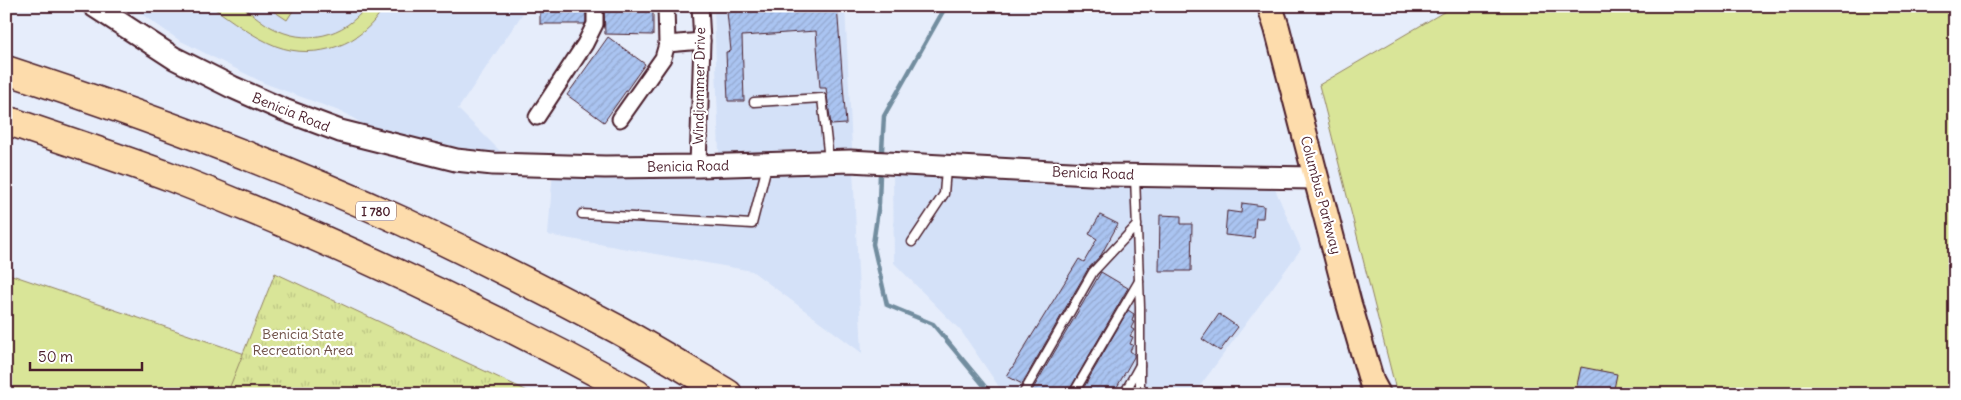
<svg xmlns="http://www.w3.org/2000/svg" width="1961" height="400" font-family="Delius,sans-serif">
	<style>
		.built { fill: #d4e1f8 }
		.grass { fill: #d9e598; stroke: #928262 }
		.park { fill: url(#park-tufts); stroke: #928262 }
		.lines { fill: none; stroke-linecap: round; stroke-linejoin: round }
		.stream { stroke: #728d9f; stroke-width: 4.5 }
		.building { fill: url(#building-hatch); stroke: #4a1f2b }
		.service-casing { stroke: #4a1f2b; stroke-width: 11 }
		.minor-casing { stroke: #4a1f2b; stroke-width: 19 }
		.secondary-casing { stroke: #4a1f2b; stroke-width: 25 }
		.primary-casing { stroke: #4a1f2b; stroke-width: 28 }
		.motorway-casing { stroke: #4a1f2b; stroke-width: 31 }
		.service { stroke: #fff; stroke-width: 8 }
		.minor { stroke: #fff; stroke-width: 15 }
		.secondary { stroke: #fff; stroke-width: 21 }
		.primary { stroke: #fddcac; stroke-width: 24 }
		.motorway { stroke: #fddcac; stroke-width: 28 }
		.labels { text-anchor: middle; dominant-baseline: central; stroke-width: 4.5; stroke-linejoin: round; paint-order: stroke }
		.shield { fill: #fff; stroke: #80626b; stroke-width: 1 }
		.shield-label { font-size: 12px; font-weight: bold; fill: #4a1f2b }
		.street-label { font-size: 14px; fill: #4a1f2b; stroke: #fff }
		.park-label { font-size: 14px; fill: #6e5046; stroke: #fff }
	</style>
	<defs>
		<pattern id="park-tufts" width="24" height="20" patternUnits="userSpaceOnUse" patternTransform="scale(1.25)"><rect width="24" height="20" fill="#d9e598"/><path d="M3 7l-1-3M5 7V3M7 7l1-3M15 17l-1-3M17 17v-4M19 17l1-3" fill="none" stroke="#bcc483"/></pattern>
		<pattern id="building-hatch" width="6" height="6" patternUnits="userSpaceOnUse" patternTransform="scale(1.25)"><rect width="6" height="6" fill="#aac4f1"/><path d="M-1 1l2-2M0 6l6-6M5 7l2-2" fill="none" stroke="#94a8cf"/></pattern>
	</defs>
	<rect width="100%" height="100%" fill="#e6edfb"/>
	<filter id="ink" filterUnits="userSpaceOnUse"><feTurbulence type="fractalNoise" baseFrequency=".02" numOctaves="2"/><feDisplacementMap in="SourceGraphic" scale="10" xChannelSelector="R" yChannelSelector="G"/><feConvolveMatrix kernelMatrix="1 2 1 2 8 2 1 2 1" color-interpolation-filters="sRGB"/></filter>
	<g filter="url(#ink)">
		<g class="built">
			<path d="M 130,6 L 524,6 L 523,13 L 458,109 L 504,155 L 379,135 L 347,114 L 264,83 L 179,40 Z"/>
			<path d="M 714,6 L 845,6 L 862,353 L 752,271 L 548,235 L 554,158 L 719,154 Z"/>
			<path d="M 893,173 L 1275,189 L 1301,249 L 1194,394 L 1004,394 L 961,331 L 894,263 Z"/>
		</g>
		<g class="grass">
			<path d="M 211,6 C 219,6 230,4 238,6 C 248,9 261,22 271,27 C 305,46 344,37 367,6 L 384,6 C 364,45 316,61 276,46 C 253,37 231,20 211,6 Z"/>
			<path d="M 266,6 L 296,6 L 287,20 Z"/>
			<path d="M 1454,6 L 1955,6 L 1955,394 L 1397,394 L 1319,85 Z"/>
			<path d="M 6,273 L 363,394 L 6,394 Z"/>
		</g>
		<path class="park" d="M 275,273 L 534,394 L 227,394 Z"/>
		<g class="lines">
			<g class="stream">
				<path d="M 882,150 L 884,116 L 946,6"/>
				<path d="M 880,174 L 879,203 L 873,244 L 887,305 L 933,324 L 991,394"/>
			</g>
		</g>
		<g class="building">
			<path d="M 540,6 L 586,6 L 586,22 L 585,24 L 540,24 Z"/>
			<path d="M 604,6 L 653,6 L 653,35 L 605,34 Z"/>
			<path d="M 797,6 L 837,6 L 846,124 L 831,125 L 826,88 L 820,88 L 816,31 L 742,36 L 744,101 L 728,101 L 726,52 L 731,51 L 727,12 Z"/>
			<path d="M 608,37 L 645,64 L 604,122 L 567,95 Z"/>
			<path d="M 1242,203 L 1264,206 L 1263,218 L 1256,218 L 1254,238 L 1225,235 L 1227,211 L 1241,213 Z"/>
			<path d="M 1100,215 L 1118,224 L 1101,255 L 1088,269 L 1022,384 L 1007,376 L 1079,259 L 1084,262 L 1097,239 L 1089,234 Z"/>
			<path d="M 1160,215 L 1181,216 L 1181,224 L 1192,224 L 1191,271 L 1159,271 Z"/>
			<path d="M 1101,272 L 1128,288 L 1067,394 L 1030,394 Z"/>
			<path d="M 1128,310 L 1134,314 L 1132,321 L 1134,322 L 1131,328 L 1134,330 L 1130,336 L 1133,337 L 1130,344 L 1133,345 L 1130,351 L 1134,354 L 1134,357 L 1113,394 L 1080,394 Z"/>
			<path d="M 1219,314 L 1238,327 L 1220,351 L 1202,339 Z"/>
			<path d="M 1581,367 L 1617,374 L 1613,394 L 1575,394 Z"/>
		</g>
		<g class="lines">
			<g class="service-casing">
				<g id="service">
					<path d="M 754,102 L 822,98 L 829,160"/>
					<path d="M 1135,177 L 1140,307 L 1140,394"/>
					<path d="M 582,214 L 752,224 L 767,166"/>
					<path d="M 912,242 L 944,194 L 946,169"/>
					<path d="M 1023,394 L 1093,272 L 1137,225"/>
					<path d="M 1073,394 L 1139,281"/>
					<path d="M 1124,394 L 1140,365"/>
				</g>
			</g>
			<g class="minor-casing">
				<g id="minor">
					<path d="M 667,44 L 702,41"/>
					<path d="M 537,117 L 585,44 L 595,24 L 595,6"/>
					<path d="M 620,119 L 663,58 L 667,44 L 666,6"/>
					<path d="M 698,166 L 702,41 L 700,6"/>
				</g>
			</g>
			<g class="secondary-casing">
				<path id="secondary" d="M 94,6 L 174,58 L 232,87 L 284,110 L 340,131 L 456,160 L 493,164 L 605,167 L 698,166 L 850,161 L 1109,175 L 1317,178"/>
			</g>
			<g class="primary-casing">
				<path id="primary" d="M 1270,6 L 1277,28 L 1349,304 L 1372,383 L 1378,394"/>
			</g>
			<g class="motorway-casing">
				<g id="motorway">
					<path d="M 6,70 C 141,114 275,163 404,222 C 476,256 548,292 617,329 C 655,350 691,372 728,394"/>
					<path d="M 6,120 C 61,139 117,157 171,177 C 331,239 486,312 637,394"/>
				</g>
			</g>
			<use href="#service" class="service"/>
			<use href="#minor" class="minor"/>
			<use href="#secondary" class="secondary"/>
			<use href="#primary" class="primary"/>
			<use href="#motorway" class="motorway"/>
		</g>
	</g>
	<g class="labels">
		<rect class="shield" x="356" y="201.5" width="40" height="19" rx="4"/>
		<g class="shield-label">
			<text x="376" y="211">I 780</text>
		</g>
		<g class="street-label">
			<text transform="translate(699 86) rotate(-89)">Windjammer Drive</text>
			<text transform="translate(291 112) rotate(22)">Benicia Road</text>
			<text transform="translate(688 166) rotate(-1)">Benicia Road</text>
			<text transform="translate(1093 173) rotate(2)">Benicia Road</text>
			<text transform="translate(1321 195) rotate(75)">Columbus Parkway</text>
		</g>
		<g class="park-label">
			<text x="303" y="334">Benicia State<tspan x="303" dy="16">Recreation Area</tspan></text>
		</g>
	</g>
	<rect width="1961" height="400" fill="none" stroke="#fff" stroke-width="25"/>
	<rect x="12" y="12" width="1936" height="375" fill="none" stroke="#4a1f2b" stroke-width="2" filter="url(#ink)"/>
	<path d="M30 362v8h112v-8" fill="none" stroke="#4a1f2b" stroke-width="2.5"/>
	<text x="38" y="362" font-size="15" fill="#4a1f2b" stroke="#ffffff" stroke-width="4" paint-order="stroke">50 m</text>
</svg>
